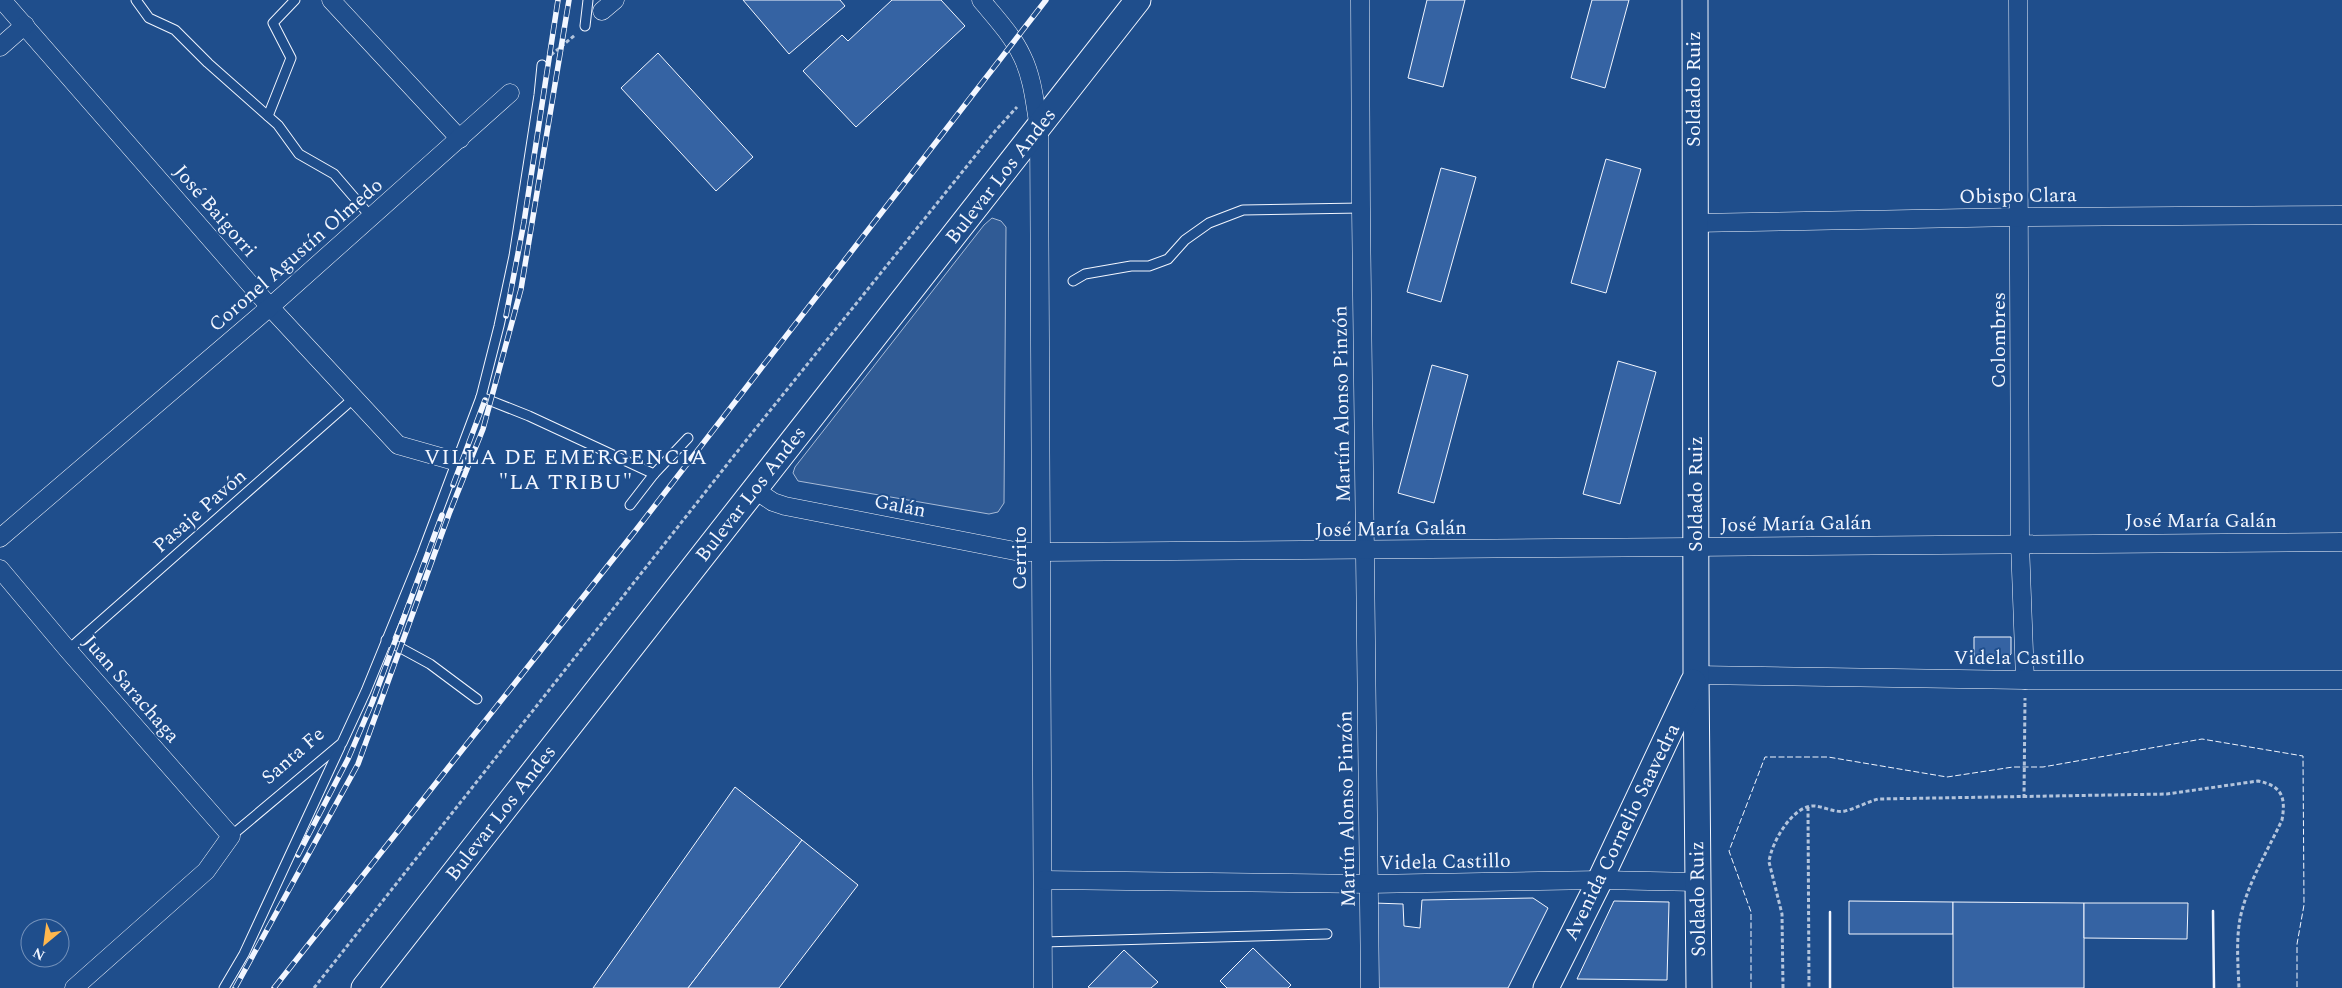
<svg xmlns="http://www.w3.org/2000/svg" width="2342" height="988" font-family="Spectral,serif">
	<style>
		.built { fill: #305b95; stroke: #a8bbd7 }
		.building { fill: #3563a3; stroke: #f2f6ff }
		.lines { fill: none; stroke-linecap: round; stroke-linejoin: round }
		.service-casing { stroke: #f2f6ff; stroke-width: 11 }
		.minor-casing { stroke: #f2f6ff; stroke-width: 19 }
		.secondary-casing { stroke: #f2f6ff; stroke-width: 27 }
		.path { stroke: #b3c4dc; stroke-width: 3; stroke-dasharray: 4 2.5; stroke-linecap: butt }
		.service { stroke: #1f4e8c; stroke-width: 9 }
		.minor { stroke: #1f4e8c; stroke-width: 18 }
		.secondary { stroke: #1f4e8c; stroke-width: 25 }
		.rail-casing { stroke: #f2f6ff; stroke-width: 5.5 }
		.rail { stroke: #1f4e8c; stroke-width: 4; stroke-dasharray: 11; stroke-linecap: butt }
		.fence { stroke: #f2f6ff; stroke-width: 1; stroke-dasharray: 6 2.5; stroke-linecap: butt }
		.wall { stroke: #f2f6ff; stroke-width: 2.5 }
		.labels { text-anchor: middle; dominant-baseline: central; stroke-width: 4; stroke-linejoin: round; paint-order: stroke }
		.street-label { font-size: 20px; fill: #f2f6ff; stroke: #1f4e8c }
		.quarter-label { font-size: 22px; letter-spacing: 1px; fill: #f2f6ff; stroke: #1f4e8c }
	</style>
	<rect width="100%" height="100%" fill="#1f4e8c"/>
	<path class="built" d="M 992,218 L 1001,221 L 1006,227 L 1004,503 L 998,512 L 989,514 L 798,481 L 793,473 L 795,467 L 984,225 Z"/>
	<g class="building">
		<path d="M 743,0 L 840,0 L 845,6 L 789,54 Z"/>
		<path d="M 892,0 L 941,0 L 965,26 L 856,127 L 803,71 L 842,35 L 848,41 Z"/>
		<path d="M 1427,0 L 1465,0 L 1443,87 L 1408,78 Z"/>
		<path d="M 1592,0 L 1629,0 L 1605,88 L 1571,78 Z"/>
		<path d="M 658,53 L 753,157 L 716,191 L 621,88 Z"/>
		<path d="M 1606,159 L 1641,169 L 1606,293 L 1571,283 Z"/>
		<path d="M 1441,168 L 1476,177 L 1441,302 L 1407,292 Z"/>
		<path d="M 1618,361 L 1656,372 L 1620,504 L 1583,494 Z"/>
		<path d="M 1432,365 L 1468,375 L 1434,503 L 1398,493 Z"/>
		<path d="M 1974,637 L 2011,637 L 2011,654 L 2004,662 L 1974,662 Z"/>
		<path d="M 735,787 L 802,840 L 688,988 L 593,988 Z"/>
		<path d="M 802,840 L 858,885 L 779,988 L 688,988 Z"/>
		<path d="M 1533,898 L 1548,908 L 1508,988 L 1373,988 L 1374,903 L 1403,904 L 1404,926 L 1420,928 L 1422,900 Z"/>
		<path d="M 1614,901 L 1669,902 L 1667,980 L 1577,979 Z"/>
		<path d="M 1849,901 L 1953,902 L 1953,934 L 1849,934 Z"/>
		<path d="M 1953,902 L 2084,903 L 2084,988 L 1953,988 Z"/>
		<path d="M 2084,903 L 2188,903 L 2187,939 L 2084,938 Z"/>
		<path d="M 1253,948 L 1291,985 L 1288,988 L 1227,988 L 1220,981 Z"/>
		<path d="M 1124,950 L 1158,982 L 1151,988 L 1090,988 L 1088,987 Z"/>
	</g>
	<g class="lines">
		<g class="service-casing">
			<g id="service">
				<path d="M 136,0 L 149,18 L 175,30 L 208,63 L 278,125 L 299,154 L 334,174 L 371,217"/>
				<path d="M 585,26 L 588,0"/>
				<path d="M 268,116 L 291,58 L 273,23 L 295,0"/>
				<path d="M 1073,281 L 1085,274 L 1131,266 L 1149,266 L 1168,259 L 1185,240 L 1209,223 L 1243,210 L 1361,208"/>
				<path d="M 481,397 L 529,416 L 654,474"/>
				<path d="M 630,505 L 654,474 L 688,438"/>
				<path d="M 386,640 L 430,664 L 477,699"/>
				<path d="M 68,650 L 354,398"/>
				<path d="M 231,836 L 342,743 L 366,691 L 422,554 L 481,397 L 499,326 L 514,256 L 539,95 L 542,65"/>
				<path d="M 1043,942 L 1327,934"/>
				<path d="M 224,988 L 244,954 L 340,747"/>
			</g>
		</g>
		<g class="minor-casing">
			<g id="minor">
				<path d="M 2,0 L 270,307 L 398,445 L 458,462"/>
				<path d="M 331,0 L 460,139"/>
				<path d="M 981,0 C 996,18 1012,35 1022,56 C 1033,78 1035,105 1039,128 L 1043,988"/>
				<path d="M 1360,0 L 1361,208 L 1370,988"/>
				<path d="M 2018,0 L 2020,543 L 2025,680"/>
				<path d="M 602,11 L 615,0"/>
				<path d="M 0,47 L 25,25"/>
				<path d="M 1694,223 L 2020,217 L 2342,215"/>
				<path d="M 755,490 L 773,502 L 785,506 L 1020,552 L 1041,552 C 1475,551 1908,543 2342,542"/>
				<path d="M 0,538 L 270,307 L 510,93"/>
				<path d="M 0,569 L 68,650 L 231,836 L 206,871 L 74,988"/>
				<path d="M 1696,675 L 2025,680 L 2342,680"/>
				<path d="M 1043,880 L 1369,884 L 1600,880 L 1698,882"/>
			</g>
		</g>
		<g class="secondary-casing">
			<g id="secondary">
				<path d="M 1695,0 L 1696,675 L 1699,988"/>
				<path d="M 364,988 L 1138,0"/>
				<path d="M 1546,988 L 1600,880 L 1693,682"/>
			</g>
		</g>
		<g class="path">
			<path d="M 551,55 L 575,35"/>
			<path d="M 2024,798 L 2025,698"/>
			<path d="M 1808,807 L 1809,988"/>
			<path d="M 314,988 L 748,438 L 996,130 L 1017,107"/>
			<path d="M 1783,988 L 1782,914 L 1769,862 C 1771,843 1793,804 1815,806 C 1825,807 1835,813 1845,811 C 1857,808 1867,802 1878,799 L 2167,794 L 2258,781 C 2282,786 2286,797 2282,820 C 2267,852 2247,884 2240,919 C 2236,941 2238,965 2239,988"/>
		</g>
		<use href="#service" class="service"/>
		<use href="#minor" class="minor"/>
		<use href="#secondary" class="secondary"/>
		<g class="rail-casing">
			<g id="rail">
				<path d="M 506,316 L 524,222 L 558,0"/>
				<path d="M 453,485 L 485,400"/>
				<path d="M 298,855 L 348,759 L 372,703 L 442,515"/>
				<path d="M 235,988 L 358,764 L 449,514 L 483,429 L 521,289 L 569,0"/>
				<path d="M 274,988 L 636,530 L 1046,0"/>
			</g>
		</g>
		<use href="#rail" class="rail"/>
		<path class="fence" d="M 1751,988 L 1751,912 L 1729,851 L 1765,757 L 1828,757 L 1947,777 L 2013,767 L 2043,767 L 2202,739 L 2303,756 L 2304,905 L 2297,944 L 2297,988"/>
		<g class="wall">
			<path d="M 2213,911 L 2214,988"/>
			<path d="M 1830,912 L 1830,988"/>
		</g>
	</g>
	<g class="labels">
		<g class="street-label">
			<text transform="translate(1694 89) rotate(-90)">Soldado Ruiz</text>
			<text transform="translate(1001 176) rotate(-52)">Bulevar Los Andes</text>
			<text transform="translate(2018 196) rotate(-1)">Obispo Clara</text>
			<text transform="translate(215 211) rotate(49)">José Baigorri</text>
			<text transform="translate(296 255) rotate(-41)">Coronel Agustín Olmedo</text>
			<text transform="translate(1999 340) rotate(-90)">Colombres</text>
			<text transform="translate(1342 404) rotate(-91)">Martín Alonso Pinzón</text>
			<text transform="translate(751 494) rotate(-52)">Bulevar Los Andes</text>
			<text transform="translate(1696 494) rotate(-90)">Soldado Ruiz</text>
			<text transform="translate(900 506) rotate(11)">Galán</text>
			<text transform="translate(200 511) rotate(-41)">Pasaje Pavón</text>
			<text x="2201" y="521">José María Galán</text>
			<text transform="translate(1796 524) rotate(-1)">José María Galán</text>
			<text transform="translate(1391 529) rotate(-1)">José María Galán</text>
			<text transform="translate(1020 558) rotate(-90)">Cerrito</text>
			<text x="2019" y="658">Videla Castillo</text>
			<text transform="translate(131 689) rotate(49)">Juan Sarachaga</text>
			<text transform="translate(293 756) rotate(-41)">Santa Fe</text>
			<text transform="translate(1347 809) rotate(-91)">Martín Alonso Pinzón</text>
			<text transform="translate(501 813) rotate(-52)">Bulevar Los Andes</text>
			<text transform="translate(1622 832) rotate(-64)">Avenida Cornelio Saavedra</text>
			<text transform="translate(1445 862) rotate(-1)">Videla Castillo</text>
			<text transform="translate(1698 899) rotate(-91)">Soldado Ruiz</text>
		</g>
		<g class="quarter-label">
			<text x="566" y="457">VILLA DE EMERGENCIA<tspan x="566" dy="25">"LA TRIBU"</tspan></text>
		</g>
	</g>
	<g transform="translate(45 943) rotate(209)"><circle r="24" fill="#1f4e8c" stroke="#7391ba"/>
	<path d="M0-4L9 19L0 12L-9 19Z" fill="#ffb74d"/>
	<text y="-8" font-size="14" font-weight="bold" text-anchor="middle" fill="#f2f6ff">N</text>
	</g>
</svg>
